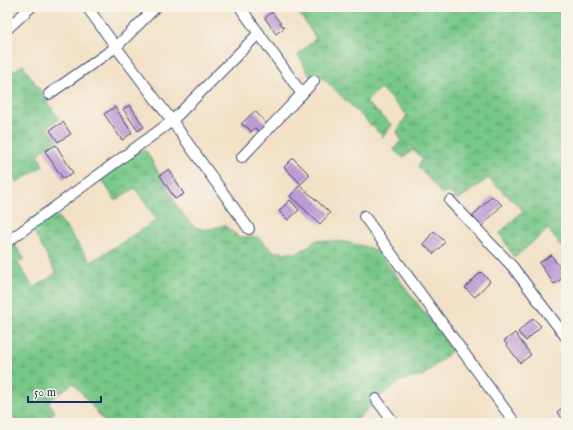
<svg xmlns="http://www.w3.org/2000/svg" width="573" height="430" font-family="'IM FELL English',serif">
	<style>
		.wetland { fill: url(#wetland-marsh); stroke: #497b73 }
		.building { fill: url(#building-back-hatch) }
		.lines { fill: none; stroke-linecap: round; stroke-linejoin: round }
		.street-casing { stroke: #3b4a6e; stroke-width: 12 }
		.street { stroke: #fff; stroke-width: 10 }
	</style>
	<defs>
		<pattern id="wetland-marsh" width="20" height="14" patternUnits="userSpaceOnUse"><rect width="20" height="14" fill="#77c788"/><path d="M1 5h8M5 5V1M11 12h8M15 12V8" fill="none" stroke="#61a272"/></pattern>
		<pattern id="building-back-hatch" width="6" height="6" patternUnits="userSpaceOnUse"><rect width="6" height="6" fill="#c59fd9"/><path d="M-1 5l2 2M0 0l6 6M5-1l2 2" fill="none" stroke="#9f82b3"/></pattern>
	</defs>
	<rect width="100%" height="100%" fill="#f7f3e8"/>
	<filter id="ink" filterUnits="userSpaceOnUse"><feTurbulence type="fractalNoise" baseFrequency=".025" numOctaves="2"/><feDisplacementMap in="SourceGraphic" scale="8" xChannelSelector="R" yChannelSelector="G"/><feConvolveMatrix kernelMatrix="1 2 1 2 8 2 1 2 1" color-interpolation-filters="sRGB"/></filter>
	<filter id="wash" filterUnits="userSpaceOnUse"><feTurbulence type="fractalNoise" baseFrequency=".012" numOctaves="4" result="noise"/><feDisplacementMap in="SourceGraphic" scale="16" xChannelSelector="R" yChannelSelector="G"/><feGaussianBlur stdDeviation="0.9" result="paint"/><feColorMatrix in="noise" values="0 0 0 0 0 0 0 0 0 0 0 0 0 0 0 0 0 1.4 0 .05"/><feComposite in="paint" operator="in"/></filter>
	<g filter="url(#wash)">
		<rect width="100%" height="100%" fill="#f2e1c6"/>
		<g class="wetland">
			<path d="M 295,7 L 566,7 L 566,253 L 548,229 L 514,258 L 500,233 L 523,210 L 488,178 L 458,200 L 450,193 L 441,193 L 418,166 L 423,159 L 413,150 L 403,158 L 394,150 L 401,140 L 397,132 L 407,115 L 380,88 L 366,102 L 392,125 L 383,137 L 320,75 L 310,76 L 298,55 L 316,38 Z"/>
			<path d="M 23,65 L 59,119 L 47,128 L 57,140 L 38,154 L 43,166 L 17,182 L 10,172 L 7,173 L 7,75 Z"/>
			<path d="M 132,147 L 147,152 L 178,208 L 193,226 L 204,230 L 215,228 L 224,225 L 239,237 L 257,237 L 274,252 L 298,253 L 317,240 L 345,242 L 368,247 L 379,253 L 453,350 L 424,375 L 401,381 L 384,393 L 354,423 L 106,423 L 73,383 L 48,402 L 55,412 L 41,423 L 16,423 L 7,408 L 7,232 L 24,259 L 17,262 L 34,288 L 56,273 L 28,221 L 51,207 L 91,262 L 157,220 L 135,188 L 115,200 L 97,172 Z"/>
		</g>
		<g id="blocks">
			<g class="building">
				<path d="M 272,12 L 284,28 L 276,34 L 265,18 Z"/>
				<path d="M 130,105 L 144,127 L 138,131 L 123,109 Z"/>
				<path d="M 115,107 L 132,133 L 122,140 L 104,114 Z"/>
				<path d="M 255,111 L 267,124 L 259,131 L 255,128 L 251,132 L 248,128 L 241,124 Z"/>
				<path d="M 63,122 L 71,134 L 58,142 L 50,130 Z"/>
				<path d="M 56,145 L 73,173 L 63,179 L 45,151 Z"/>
				<path d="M 293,158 L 310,175 L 301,184 L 284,167 Z"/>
				<path d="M 169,169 L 184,194 L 175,199 L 160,175 Z"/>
				<path d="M 300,185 L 330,213 L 320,224 L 290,196 Z"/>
				<path d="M 492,196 L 502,205 L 479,229 L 469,220 Z"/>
				<path d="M 290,200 L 299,210 L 288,220 L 279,211 Z"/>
				<path d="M 434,231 L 445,242 L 434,254 L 423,244 Z"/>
				<path d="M 551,255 L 566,276 L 554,284 L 539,263 Z"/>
				<path d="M 481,272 L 490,281 L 475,297 L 465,288 Z"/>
				<path d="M 533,318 L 541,326 L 526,341 L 518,332 Z"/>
				<path d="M 515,333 L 531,355 L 520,363 L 504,341 Z"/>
				<path d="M 566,405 L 566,423 L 557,412 Z"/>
			</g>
		</g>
	</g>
	<g filter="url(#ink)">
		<use href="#blocks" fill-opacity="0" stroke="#3b4a6e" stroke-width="1"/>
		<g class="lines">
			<g class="street-casing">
				<g id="street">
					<path d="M 87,7 L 116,47 L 172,121 L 249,229"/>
					<path d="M 240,7 L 302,94"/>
					<path d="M 7,29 L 31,7"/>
					<path d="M 49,94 L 116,47 L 156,7"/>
					<path d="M 242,157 L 314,81"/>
					<path d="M 450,201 L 512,266 L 566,337"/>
					<path d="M 364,216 L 515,423"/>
					<path d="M 7,242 L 172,121 L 259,33"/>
					<path d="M 376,399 L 394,423"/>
				</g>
			</g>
			<use href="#street" class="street"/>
		</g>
	</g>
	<rect width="573" height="430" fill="none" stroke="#f7f3e8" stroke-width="24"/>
	<path d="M28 396v6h73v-6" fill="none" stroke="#1b2f5e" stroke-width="2"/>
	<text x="34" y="396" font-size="12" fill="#1b2f5e" stroke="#f7f3e8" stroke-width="3" paint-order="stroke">50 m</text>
</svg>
